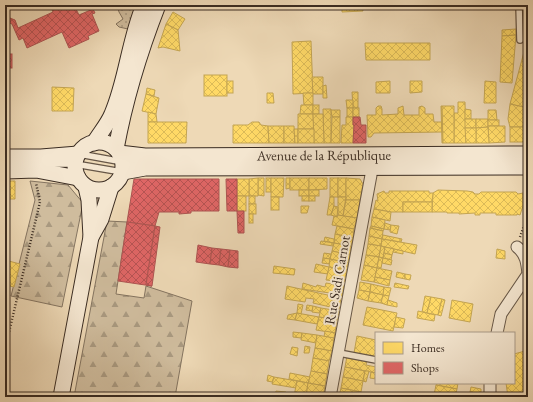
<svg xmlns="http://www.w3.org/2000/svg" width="533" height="402" font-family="'EB Garamond',serif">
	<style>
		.grass { fill: url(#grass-dots); stroke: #847460 }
		.forest { fill: url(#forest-firs); stroke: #847460 }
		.homes { fill: url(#homes-cross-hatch); stroke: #c4a552 }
		.shops { fill: url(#shops-cross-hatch); stroke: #ae5552 }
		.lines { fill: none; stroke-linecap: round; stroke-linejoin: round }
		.lane-casing { stroke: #675747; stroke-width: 8 }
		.street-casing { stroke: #675747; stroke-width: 13 }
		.secondary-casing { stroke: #3a2c22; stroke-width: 17 }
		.path { stroke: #3a2c22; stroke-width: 2.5; stroke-dasharray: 1 2; stroke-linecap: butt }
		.lane { stroke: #f4e6d0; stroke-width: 5.5 }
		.street { stroke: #f4e6d0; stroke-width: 11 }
		.secondary { stroke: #f4e6d0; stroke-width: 15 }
		.labels { text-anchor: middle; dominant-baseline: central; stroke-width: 4; stroke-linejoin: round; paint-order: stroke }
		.street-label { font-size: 14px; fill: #3a2c22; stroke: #f4e6d0 }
	</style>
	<defs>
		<pattern id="grass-dots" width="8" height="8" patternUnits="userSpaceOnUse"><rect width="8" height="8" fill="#cfbc9d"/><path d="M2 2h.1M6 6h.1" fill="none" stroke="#a99980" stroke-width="1.8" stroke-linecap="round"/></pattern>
		<pattern id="forest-firs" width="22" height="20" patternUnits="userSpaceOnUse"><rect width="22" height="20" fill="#cfbc9d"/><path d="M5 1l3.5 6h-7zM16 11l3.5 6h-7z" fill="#a99980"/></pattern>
		<pattern id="homes-cross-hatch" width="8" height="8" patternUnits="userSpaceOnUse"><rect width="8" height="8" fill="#ffd966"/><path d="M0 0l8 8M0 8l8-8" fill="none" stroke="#dbba58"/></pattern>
		<pattern id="shops-cross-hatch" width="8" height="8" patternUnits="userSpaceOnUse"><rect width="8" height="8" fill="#e06666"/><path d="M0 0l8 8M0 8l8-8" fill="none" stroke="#b75454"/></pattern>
	</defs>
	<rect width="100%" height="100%" fill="#eed9b6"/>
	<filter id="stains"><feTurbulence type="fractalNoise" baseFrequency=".005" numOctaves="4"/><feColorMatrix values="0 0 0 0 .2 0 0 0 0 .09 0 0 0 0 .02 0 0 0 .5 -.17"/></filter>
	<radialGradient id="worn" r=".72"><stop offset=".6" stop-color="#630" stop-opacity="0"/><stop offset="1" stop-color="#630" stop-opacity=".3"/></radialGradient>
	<path class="grass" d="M 117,5 L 136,5 L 128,29 L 119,27 L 116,24 L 123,19 L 119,12 Z"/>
	<g class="forest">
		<path d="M 30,181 L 68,185 L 83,203 L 62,307 L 11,296 L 35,200 Z"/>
		<path d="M 107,221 L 127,222 L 116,294 L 144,298 L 146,286 L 192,301 L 175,397 L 74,397 Z"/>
	</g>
	<g class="homes">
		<path d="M 339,5 L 362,5 L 363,11 L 342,12 L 342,6 Z"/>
		<path d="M 173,12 L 185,19 L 178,30 L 166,24 Z"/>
		<path d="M 166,24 L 178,30 L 180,51 L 163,47 L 158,48 Z"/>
		<path d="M 516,29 L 516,35 L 502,36 L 502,30 Z"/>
		<path d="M 516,35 L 512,83 L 500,82 L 502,36 Z"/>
		<path d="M 528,37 L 528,108 L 510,104 Z"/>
		<path d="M 311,41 L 313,93 L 293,94 L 292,42 Z"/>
		<path d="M 365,43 L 430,43 L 430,60 L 366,60 Z"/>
		<rect x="204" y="75" width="23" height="21"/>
		<path d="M 312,77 L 323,77 L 323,94 L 313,94 Z"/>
		<rect x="227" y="81" width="6" height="12"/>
		<path d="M 390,81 L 390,93 L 376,93 L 376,82 Z"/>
		<path d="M 410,81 L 422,81 L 422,92 L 410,93 Z"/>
		<path d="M 485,81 L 496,82 L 496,103 L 484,103 Z"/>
		<path d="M 326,85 L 327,98 L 323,98 L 323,86 Z"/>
		<path d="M 52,87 L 74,88 L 73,111 L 52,111 Z"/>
		<path d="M 147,88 L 155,90 L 154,96 L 146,94 Z"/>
		<path d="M 352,92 L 358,92 L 358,108 L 353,108 Z"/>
		<path d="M 267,93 L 273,93 L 274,103 L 267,103 Z"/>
		<path d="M 303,93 L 313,93 L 313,105 L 304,105 Z"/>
		<path d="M 146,94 L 159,98 L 156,114 L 142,111 Z"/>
		<path d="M 346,100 L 353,100 L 353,108 L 347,108 Z"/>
		<path d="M 458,102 L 465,102 L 466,143 L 454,143 L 454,113 L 458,113 Z"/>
		<path d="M 510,104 L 528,108 L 528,127 L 510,127 L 508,119 Z"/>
		<path d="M 301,105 L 313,105 L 313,114 L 300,114 Z"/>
		<rect x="313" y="105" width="6" height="9"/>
		<path d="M 378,106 L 381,106 L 382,109 L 382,115 L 398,114 L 398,108 L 403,106 L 404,115 L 419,115 L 419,107 L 422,106 L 425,108 L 425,114 L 433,114 L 434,122 L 442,122 L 442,132 L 374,133 L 371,137 L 368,137 L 367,115 L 376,115 L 376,108 Z"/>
		<path d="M 441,106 L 442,106 L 443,143 L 442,143 Z"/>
		<path d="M 442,106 L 454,106 L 454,143 L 443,143 Z"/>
		<rect x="347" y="108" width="6" height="9"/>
		<rect x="353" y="108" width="6" height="9"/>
		<path d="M 323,109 L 331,109 L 331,143 L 324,143 Z"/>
		<path d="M 465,109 L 471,110 L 471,119 L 465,119 Z"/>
		<path d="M 331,110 L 340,110 L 340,117 L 332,117 Z"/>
		<path d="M 488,110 L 496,110 L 497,120 L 488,120 Z"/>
		<path d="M 148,112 L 156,114 L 157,122 L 148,122 Z"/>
		<path d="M 298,114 L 313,114 L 314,129 L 298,129 Z"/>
		<path d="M 313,114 L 323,114 L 324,143 L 314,143 Z"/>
		<path d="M 332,117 L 340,117 L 340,143 L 331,143 Z"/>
		<path d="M 346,117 L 353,117 L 353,125 L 354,125 L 353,143 L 341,143 L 342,125 L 346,125 Z"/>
		<rect x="465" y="119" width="11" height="9"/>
		<path d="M 476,119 L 488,119 L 488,127 L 476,128 Z"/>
		<rect x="488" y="120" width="11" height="6"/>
		<path d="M 148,122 L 187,122 L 186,143 L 148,143 Z"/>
		<path d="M 252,122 L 259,122 L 261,125 L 268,126 L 269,143 L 233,143 L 233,125 L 248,125 Z"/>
		<path d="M 268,126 L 284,126 L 284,143 L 269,143 Z"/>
		<path d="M 284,126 L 294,126 L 295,143 L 284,143 Z"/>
		<path d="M 488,126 L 505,126 L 505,142 L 489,143 Z"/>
		<path d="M 488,127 L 489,143 L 476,143 L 476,128 Z"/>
		<rect x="510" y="127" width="18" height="15"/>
		<path d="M 465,128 L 476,128 L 476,143 L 466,143 Z"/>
		<path d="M 294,129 L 298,129 L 298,143 L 295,143 Z"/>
		<rect x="298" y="129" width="16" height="14"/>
		<path d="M 258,178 L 264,178 L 264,196 L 258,195 Z"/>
		<path d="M 258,178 L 258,196 L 249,196 L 249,179 Z"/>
		<rect x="266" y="178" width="5" height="14"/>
		<path d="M 271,178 L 284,178 L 283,197 L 271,197 Z"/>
		<path d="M 286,178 L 290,178 L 290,188 L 286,189 Z"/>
		<rect x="290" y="178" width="19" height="12"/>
		<path d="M 309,178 L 327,178 L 327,189 L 309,190 Z"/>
		<rect x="330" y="178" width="8" height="19"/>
		<rect x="338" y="178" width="8" height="19"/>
		<path d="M 346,178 L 360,179 L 363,184 L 360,200 L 346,200 Z"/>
		<rect x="237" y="179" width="12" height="17"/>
		<path d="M 5,181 L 15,181 L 15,199 L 9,199 L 9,208 L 5,208 Z"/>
		<rect x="299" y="190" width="10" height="6"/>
		<rect x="309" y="190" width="10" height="6"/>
		<path d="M 438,190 L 467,191 L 473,192 L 475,194 L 479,194 L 481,192 L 516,192 L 518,194 L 523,193 L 523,206 L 520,215 L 517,214 L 517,215 L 496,215 L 496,213 L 480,213 L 480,215 L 475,215 L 475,213 L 459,214 L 459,213 L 447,213 L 447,212 L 432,212 L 433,193 Z"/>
		<path d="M 384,191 L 385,193 L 389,193 L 389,191 L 429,191 L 429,193 L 433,193 L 432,202 L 403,202 L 403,212 L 391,212 L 374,209 L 376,200 L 378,201 L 377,194 Z"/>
		<rect x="237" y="196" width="9" height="15"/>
		<rect x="249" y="196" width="6" height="8"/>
		<rect x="302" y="196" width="7" height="5"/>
		<rect x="309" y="196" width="6" height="5"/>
		<rect x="271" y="197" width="8" height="13"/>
		<path d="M 330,197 L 334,197 L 334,206 L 331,215 L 327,215 Z"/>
		<path d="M 338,197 L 346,197 L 343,216 L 338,215 Z"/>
		<path d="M 346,200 L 360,200 L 357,218 L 343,216 Z"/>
		<rect x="403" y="202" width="29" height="10"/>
		<rect x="249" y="204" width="7" height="10"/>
		<path d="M 301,206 L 309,206 L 307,213 L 301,213 Z"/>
		<path d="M 334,206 L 338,207 L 337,217 L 331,215 Z"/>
		<path d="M 374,209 L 391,212 L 390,221 L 372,217 Z"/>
		<rect x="249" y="214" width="4" height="9"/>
		<path d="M 338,215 L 357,218 L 354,229 L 332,225 L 334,216 L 337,217 Z"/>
		<path d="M 372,217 L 385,220 L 384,229 L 371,226 Z"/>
		<path d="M 385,223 L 391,225 L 390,230 L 384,229 Z"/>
		<path d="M 391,225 L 399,226 L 397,234 L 390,232 Z"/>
		<path d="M 337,226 L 354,229 L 353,238 L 335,234 Z"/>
		<path d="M 371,226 L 384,229 L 383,231 L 370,228 Z"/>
		<path d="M 370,228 L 383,231 L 382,239 L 369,236 Z"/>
		<path d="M 335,234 L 353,238 L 351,246 L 334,243 Z"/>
		<path d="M 383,235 L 402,239 L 401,242 L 382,239 Z"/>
		<path d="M 369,236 L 382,239 L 381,246 L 368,244 Z"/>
		<path d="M 325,237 L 334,239 L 334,243 L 324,241 Z"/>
		<path d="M 382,239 L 417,245 L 415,254 L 381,246 Z"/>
		<path d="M 321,241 L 334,243 L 333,246 L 320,244 Z"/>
		<path d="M 334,243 L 351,246 L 350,255 L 332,251 Z"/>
		<path d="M 368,244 L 381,246 L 379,257 L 366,255 Z"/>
		<path d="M 381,246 L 385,247 L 383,258 L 379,257 Z"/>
		<path d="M 385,247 L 394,249 L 392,255 L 384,253 Z"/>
		<path d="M 394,249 L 403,251 L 403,254 L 393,252 Z"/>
		<path d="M 497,249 L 505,251 L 505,259 L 496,258 Z"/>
		<path d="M 332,251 L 350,255 L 348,263 L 330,259 Z"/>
		<path d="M 324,253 L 331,254 L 330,259 L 323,258 Z"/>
		<path d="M 384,253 L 392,255 L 391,260 L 383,258 Z"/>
		<path d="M 366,255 L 379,257 L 377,268 L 364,265 Z"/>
		<path d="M 379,257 L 383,258 L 381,268 L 377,268 Z"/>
		<path d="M 323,258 L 330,259 L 329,264 L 322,263 Z"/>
		<path d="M 383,258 L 392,260 L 391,265 L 382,263 Z"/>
		<path d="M 330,259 L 348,263 L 347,270 L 329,267 Z"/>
		<path d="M 5,260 L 20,264 L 14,287 L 5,285 Z"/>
		<path d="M 316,264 L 329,267 L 328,274 L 314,272 Z"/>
		<path d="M 364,265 L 377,268 L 374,282 L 361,280 Z"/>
		<path d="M 274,266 L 295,269 L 294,275 L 273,273 Z"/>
		<path d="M 329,267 L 347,270 L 344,282 L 326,280 Z"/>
		<path d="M 377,268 L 392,271 L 390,280 L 375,277 Z"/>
		<path d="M 397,272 L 405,274 L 405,279 L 396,277 Z"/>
		<path d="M 405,274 L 411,275 L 410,280 L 405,279 Z"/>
		<path d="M 375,277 L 390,280 L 389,286 L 374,282 Z"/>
		<path d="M 360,282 L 371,284 L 370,292 L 359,290 Z"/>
		<path d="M 303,283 L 316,287 L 317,285 L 325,287 L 326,283 L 344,286 L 342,296 L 331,295 L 330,293 L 302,289 Z"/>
		<path d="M 395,283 L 409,286 L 408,289 L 394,287 Z"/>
		<path d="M 371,284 L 384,287 L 383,295 L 370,292 Z"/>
		<path d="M 287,286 L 341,298 L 339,309 L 313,303 L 314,299 L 306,298 L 305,302 L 285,299 Z"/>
		<path d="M 384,287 L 391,288 L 389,296 L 383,295 Z"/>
		<path d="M 359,290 L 370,292 L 368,301 L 357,298 Z"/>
		<path d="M 370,292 L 383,295 L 381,303 L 368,301 Z"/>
		<path d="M 383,295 L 389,296 L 387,305 L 381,303 Z"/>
		<path d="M 425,296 L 431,297 L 427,313 L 422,312 Z"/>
		<path d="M 431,297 L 442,299 L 438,315 L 427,313 Z"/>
		<path d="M 442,299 L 445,300 L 441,316 L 438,315 Z"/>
		<path d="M 388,300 L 397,303 L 397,307 L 387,305 Z"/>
		<path d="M 452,300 L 473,304 L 470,322 L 449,318 Z"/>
		<path d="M 298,304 L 303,305 L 301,314 L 297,313 Z"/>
		<path d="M 307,305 L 313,306 L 312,311 L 306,310 Z"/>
		<path d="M 313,306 L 321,308 L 319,313 L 312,312 Z"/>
		<path d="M 367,307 L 397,313 L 393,331 L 363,325 Z"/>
		<path d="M 321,308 L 339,311 L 337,320 L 319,317 Z"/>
		<path d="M 418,311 L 435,315 L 434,321 L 417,318 Z"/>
		<path d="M 297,313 L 295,320 L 287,319 L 288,315 Z"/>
		<path d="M 297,313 L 319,317 L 317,324 L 295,320 Z"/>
		<path d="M 319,317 L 337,320 L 335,333 L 316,330 Z"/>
		<path d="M 396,317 L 405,319 L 403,328 L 394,327 Z"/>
		<path d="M 325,331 L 335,333 L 334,338 L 324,337 Z"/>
		<path d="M 293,332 L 302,333 L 301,338 L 293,337 Z"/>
		<path d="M 302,333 L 317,335 L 316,343 L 301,340 Z"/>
		<path d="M 317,335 L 334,338 L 332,351 L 315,348 Z"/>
		<path d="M 357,336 L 376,340 L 376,357 L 354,353 Z"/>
		<path d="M 305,346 L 310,347 L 309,353 L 304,353 Z"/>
		<path d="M 292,347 L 298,348 L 297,356 L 290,354 Z"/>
		<path d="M 315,348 L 332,351 L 329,361 L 313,358 Z"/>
		<path d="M 525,351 L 525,353 L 528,352 L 528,396 L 508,397 L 506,383 L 514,383 L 514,354 Z"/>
		<path d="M 347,356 L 367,360 L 366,365 L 376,367 L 376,373 L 345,367 Z"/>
		<path d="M 313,358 L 329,361 L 327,374 L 311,371 Z"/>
		<path d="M 345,367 L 365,371 L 363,381 L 343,377 Z"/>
		<path d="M 311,371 L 327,374 L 325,386 L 308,383 Z"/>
		<path d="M 365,371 L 369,371 L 366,382 L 363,381 Z"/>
		<path d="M 371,372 L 376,373 L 376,379 L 370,378 Z"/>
		<path d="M 290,373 L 310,377 L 308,383 L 289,379 Z"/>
		<path d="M 268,375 L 274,377 L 272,382 L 267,381 Z"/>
		<path d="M 274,377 L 297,381 L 296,388 L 272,384 Z"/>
		<path d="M 343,377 L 363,381 L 361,392 L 341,388 Z"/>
		<path d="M 297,381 L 308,383 L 306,397 L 294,396 Z"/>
		<path d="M 308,383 L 325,386 L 323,397 L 306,397 Z"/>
		<path d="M 437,383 L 458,383 L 457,389 L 436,385 Z"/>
		<path d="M 436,385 L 457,389 L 455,397 L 434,395 Z"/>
		<path d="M 471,387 L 481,389 L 481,394 L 470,392 Z"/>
		<path d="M 341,388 L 361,392 L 360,397 L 339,397 Z"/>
		<path d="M 276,391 L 286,392 L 285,397 L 275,397 Z"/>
		<path d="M 470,392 L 481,394 L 481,397 L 469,397 Z"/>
	</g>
	<g class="shops">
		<path d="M 50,5 L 74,5 L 79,15 L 93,9 L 95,13 L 92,14 L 99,31 L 88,36 L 89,39 L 69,48 L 62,32 L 27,48 L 23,38 L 19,40 L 12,24 L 5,21 L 5,16 L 15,20 L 18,28 L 53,12 Z"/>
		<rect x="6" y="54" width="6" height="14"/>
		<path d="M 353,117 L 360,117 L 361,125 L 366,125 L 366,143 L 353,143 L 354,125 L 353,125 Z"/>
		<path d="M 134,179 L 219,179 L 219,211 L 191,211 L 191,213 L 179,214 L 179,212 L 159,212 L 155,226 L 127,222 Z"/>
		<path d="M 226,179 L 237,179 L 237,211 L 227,211 Z"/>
		<path d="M 237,211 L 244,211 L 244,233 L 238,233 Z"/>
		<path d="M 127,222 L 155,226 L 146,285 L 152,286 L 118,281 Z"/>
		<path d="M 155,226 L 160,227 L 152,286 L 146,285 Z"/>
		<path d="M 198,245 L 212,248 L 210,264 L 196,262 Z"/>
		<path d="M 212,248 L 221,249 L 219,265 L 210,264 Z"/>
		<path d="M 221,249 L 230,250 L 228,267 L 219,265 Z"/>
		<path d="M 230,250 L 238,251 L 238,268 L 228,267 Z"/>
	</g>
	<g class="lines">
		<g class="lane-casing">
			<g id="lane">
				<path d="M 519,5 L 520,40"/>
				<path d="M 79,154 L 123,162 L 140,162"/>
				<path d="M 41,164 L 75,164 L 122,172"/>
				<path d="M 339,353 L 376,360"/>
				<path d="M 5,385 L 5,383"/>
			</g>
		</g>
		<g class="street-casing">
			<g id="street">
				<path d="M 497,333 L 501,314 L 528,274 C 527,263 526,254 517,247"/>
				<path d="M 330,397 L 371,175 L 371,168"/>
				<path d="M 490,397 L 490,383"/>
			</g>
		</g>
		<g class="secondary-casing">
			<g id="secondary">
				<circle cx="99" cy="166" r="24"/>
				<path d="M 94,143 C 100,133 108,124 112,114 C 127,79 129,40 144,5"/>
				<path d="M 116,149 C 125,100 140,51 158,5"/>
				<path id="s1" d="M 119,153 L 145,156 L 528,154"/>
				<path d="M 5,157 L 41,157 L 78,154"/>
				<path d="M 5,171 L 36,170 L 78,178"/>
				<path d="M 123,172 L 145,168 L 528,167"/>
				<path d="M 91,237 L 101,219 L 111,187"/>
				<path d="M 61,397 L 91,237 L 89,200 L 86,187"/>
			</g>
		</g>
		<g class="path">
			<path d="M 520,237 L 526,220 L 526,179"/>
			<path d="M 5,349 L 40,202 L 36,183"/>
		</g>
		<use href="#lane" class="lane"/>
		<use href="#street" class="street"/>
		<use href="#secondary" class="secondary"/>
	</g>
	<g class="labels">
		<g class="street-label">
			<text stroke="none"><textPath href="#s1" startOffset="205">Avenue de la République</textPath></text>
			<text transform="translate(337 280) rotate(-80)">Rue Sadi Carnot</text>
		</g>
	</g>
	<rect width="533" height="402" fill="none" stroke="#eed9b6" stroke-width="20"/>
	<rect x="6" y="6" width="521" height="390" fill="none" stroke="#3a2c22" stroke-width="2"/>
	<rect x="10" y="10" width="513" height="382" fill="none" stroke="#3a2c22"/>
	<rect x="375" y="332" width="140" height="52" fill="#f4e6d0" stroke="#aa9c8a"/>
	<rect x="383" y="342" width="20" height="12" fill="#ffd966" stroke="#aa9c8a"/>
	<text x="411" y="352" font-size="12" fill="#3a2c22">Homes</text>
	<rect x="383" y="362" width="20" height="12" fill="#e06666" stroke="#aa9c8a"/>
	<text x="411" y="372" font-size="12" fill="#3a2c22">Shops</text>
	<rect width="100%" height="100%" filter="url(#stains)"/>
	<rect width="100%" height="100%" fill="url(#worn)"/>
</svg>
